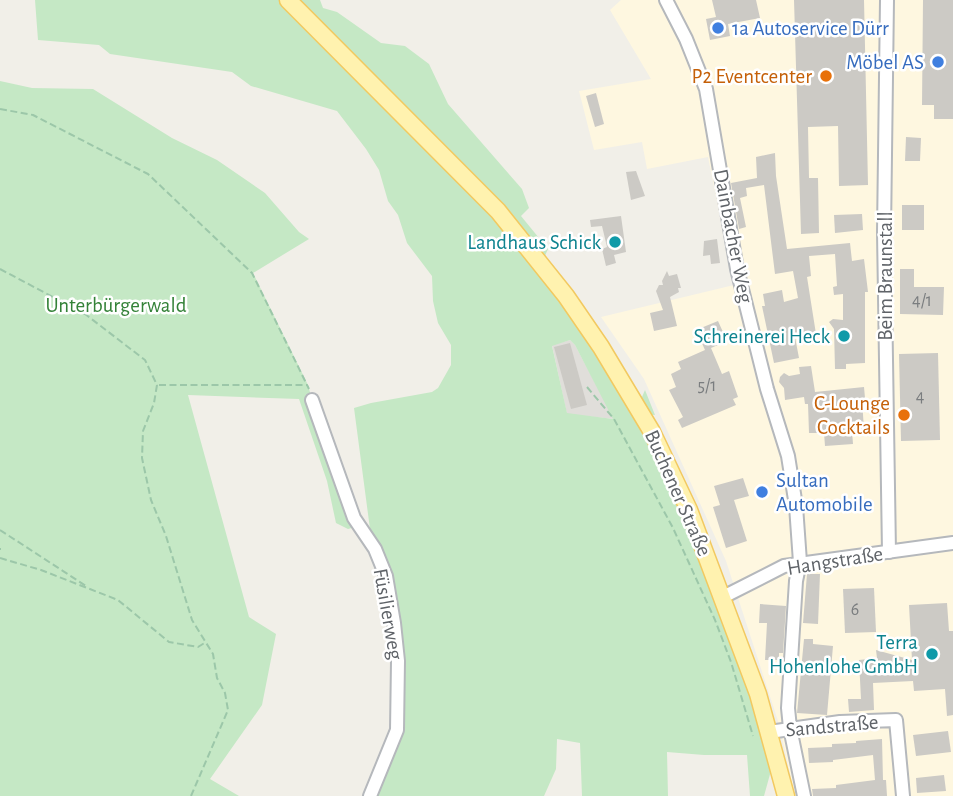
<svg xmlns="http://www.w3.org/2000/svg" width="953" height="796" font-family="'Alegreya Sans',sans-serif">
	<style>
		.commercial { fill: #fef7e0 }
		.industrial { fill: #e0deda }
		.green { fill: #c5e8c5; fill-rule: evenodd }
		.building { fill: #cccac5 }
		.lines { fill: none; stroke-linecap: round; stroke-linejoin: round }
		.minor-casing { stroke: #b5b8bc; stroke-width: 16 }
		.major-casing { stroke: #f2c960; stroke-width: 19 }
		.path { stroke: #9cc7a9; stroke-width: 2; stroke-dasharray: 7 3.5; stroke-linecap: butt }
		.minor { stroke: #fff; stroke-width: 12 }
		.major { stroke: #fff2af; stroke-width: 16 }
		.shop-dot { fill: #3f7fe0; stroke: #fff; stroke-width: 2.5 }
		.food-dot { fill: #e8710a; stroke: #fff; stroke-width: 2.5 }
		.culture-dot { fill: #0f9aa8; stroke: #fff; stroke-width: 2.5 }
		.labels { text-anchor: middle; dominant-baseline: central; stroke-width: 5; stroke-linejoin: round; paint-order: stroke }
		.number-label { font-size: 18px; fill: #7a7d7f }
		.shop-label { font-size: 21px; fill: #366cbe; stroke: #fff; text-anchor: start }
		.food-label { font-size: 21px; fill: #c56008; stroke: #fff; text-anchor: end }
		.street-label { font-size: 21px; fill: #5f6368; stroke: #fff }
		.culture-label { font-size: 21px; fill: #0d838f; stroke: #fff; text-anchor: end }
		.park-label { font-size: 21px; fill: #348238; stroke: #fff }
	</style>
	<rect width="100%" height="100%" fill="#f1efe8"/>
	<path class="commercial" d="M 621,0 L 953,0 L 953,796 L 795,796 L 779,724 L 726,561 L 644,379 L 601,317 L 734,285 L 708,157 L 647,169 L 642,142 L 594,150 L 579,91 L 651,79 L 610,10 Z"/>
	<path class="industrial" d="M 570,340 L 575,345 L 614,419 L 567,414 L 552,345 Z"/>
	<path class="green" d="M 35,0 L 320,0 L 323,8 L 337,12 L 381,43 L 405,46 L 429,64 L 448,104 L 522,189 L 529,208 L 521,216 L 548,249 L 544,258 L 582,307 L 642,397 L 645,390 L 655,415 L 642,414 L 723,597 L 772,767 L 764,796 L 750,796 L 747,755 L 704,755 L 667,752 L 668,796 L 582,796 L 580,743 L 557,739 L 556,769 L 544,796 L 370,796 L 397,730 L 386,576 L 359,526 L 348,529 L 336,523 L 327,481 L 299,399 L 188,395 L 249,617 L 276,634 L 262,705 L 210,779 L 239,796 L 0,796 L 0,81 L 32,88 L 93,89 L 172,138 L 217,160 L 265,193 L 299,232 L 309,239 L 253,273 L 308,385 L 312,400 L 327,419 L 354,518 L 370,529 L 354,408 L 371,403 L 432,392 L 438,388 L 451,365 L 451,345 L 438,323 L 433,301 L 432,276 L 407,243 L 398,215 L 388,201 L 379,170 L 366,149 L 337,111 L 251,86 L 232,72 L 110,54 L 99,45 L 38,40 ZM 570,340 L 575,345 L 613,419 L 567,413 L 552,346 Z"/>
	<g class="building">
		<path d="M 712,0 L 756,0 L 760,18 L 728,24 L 730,36 L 710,40 L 706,19 L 716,17 Z"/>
		<path d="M 794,0 L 864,0 L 868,185 L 839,186 L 838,126 L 808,127 L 809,178 L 818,178 L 819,233 L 801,234 Z"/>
		<path d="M 923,0 L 953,0 L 953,119 L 934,119 L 934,105 L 922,105 Z"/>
		<path d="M 596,93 L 604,124 L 595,127 L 586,96 Z"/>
		<path d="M 906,137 L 921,138 L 920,161 L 905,161 Z"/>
		<path d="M 775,153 L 776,176 L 787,249 L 850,243 L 852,261 L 864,259 L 868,292 L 865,292 L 865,363 L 846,364 L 846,369 L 835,369 L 834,329 L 829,322 L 833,319 L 843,320 L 843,294 L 834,295 L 833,287 L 837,286 L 835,254 L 809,256 L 811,276 L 807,277 L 816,334 L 795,337 L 799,358 L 774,363 L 762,306 L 765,306 L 763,294 L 782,290 L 784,302 L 798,298 L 793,271 L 775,274 L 764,185 L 746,188 L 747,196 L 740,198 L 746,227 L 739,229 L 731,183 L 757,178 L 756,157 Z"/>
		<path d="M 636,171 L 645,196 L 631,200 L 626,172 Z"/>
		<rect x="902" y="205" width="22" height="25"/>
		<path d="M 862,214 L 863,230 L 835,233 L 834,215 Z"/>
		<path d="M 621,216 L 626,252 L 614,255 L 616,263 L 606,266 L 602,249 L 607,247 L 602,226 L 591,227 L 590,220 Z"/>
		<path d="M 717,239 L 720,263 L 711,264 L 710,255 L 703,256 L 704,241 Z"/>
		<path d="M 900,269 L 914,269 L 914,287 L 944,287 L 943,315 L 900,314 Z"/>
		<path d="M 667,271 L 669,276 L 677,274 L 681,288 L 678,288 L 679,292 L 670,297 L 677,326 L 654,331 L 650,313 L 663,310 L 656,291 L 659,285 L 663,285 L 662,281 Z"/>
		<path d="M 718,321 L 727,341 L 711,348 L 722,374 L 729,371 L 738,397 L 733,399 L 736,405 L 682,428 L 678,420 L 683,417 L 669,390 L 676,387 L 671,374 L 681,369 L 678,362 L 705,350 L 696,330 Z"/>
		<path d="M 570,343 L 587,405 L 571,409 L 554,347 Z"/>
		<path d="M 938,353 L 940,440 L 901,441 L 899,354 Z"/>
		<path d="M 811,366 L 815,392 L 864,387 L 865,398 L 862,399 L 864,430 L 852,431 L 853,444 L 825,446 L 824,433 L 809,433 L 808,404 L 805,404 L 804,397 L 785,400 L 784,388 L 779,382 L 780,377 L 784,373 L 789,376 L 800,374 L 799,367 Z"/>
		<path d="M 743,478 L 749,496 L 734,500 L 747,541 L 726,548 L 713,507 L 720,505 L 714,486 Z"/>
		<path d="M 807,574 L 820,574 L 818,624 L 803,623 Z"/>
		<path d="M 874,588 L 876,632 L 845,633 L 843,589 Z"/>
		<path d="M 947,603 L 949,631 L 953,631 L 953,715 L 947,716 L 945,689 L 914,691 L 913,681 L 873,683 L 874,710 L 849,712 L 848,699 L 861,699 L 859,660 L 877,658 L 876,650 L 912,660 L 909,605 Z"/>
		<path d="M 760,604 L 786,606 L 783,653 L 779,653 L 779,660 L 765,660 L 767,623 L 759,623 Z"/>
		<path d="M 804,639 L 813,639 L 813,644 L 833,646 L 827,715 L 797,713 Z"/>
		<path d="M 948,731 L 951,752 L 916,756 L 913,735 Z"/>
		<path d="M 882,739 L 883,780 L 886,780 L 887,796 L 813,796 L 812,789 L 836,788 L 836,785 L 875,780 L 873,755 L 833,760 L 833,762 L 809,763 L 808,748 L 832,747 L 832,744 L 856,743 L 856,741 Z"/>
		<path d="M 944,775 L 946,791 L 917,793 L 916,778 Z"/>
	</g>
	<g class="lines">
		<g class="minor-casing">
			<g id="minor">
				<path d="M 666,0 L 686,39 L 706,89 L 737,269 L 767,389 L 788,456 L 796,506 L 800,562 L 796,581 L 788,708 L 790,728 L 804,796"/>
				<path d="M 887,0 L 884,232 L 889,552"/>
				<path d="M 312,400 L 354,518 L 375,549 L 386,576 L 394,623 L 398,661 L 397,730 L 370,796"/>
				<path d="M 723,597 L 784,566 L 953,543"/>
				<path d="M 769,732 L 840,722 L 896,720 L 903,796"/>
			</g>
		</g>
		<g class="major-casing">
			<path id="major" d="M 288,0 L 498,211 L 566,296 L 601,347 L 652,432 L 689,510 L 758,694 L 786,796"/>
		</g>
		<g class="path">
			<path d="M 0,109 L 33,115 L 148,174 L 252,273 L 309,389"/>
			<path d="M 0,269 L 85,314 L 145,360 L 157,385 L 154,403 L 143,431 L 142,458 L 151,500 L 166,536 L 192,620 L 213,654 L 217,678 L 225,693 L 228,710 L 191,796"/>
			<path d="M 159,385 L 307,385"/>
			<path d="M 587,387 L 614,419 L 673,528 L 715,620 L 731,662 L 753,736"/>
			<path d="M 0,530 L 86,586"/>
			<path d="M 0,548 L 0,550"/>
			<path d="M 0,558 L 41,570 L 118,600 L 169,642 L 198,647 L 206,642"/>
		</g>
		<use href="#minor" class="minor"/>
		<use href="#major" class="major"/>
	</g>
	<g class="shop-dot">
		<circle cx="718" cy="28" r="7"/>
		<circle cx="938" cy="62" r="7"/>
		<circle cx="762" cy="492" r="7"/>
	</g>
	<g class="food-dot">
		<circle cx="826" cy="76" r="7"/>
		<circle cx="904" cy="415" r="7"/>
	</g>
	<g class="culture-dot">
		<circle cx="615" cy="242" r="7"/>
		<circle cx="844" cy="336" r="7"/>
		<circle cx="932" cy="654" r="7"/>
	</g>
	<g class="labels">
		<g class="number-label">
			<text x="922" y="301">4/1</text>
			<text x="707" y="386">5/1</text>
			<text x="920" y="397">4</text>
			<text x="855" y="610">6</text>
		</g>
		<g class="shop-label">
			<text x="732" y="28">1a Autoservice Dürr</text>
			<text x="924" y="62" text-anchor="end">Möbel AS</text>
			<text x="776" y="480">Sultan<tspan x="776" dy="24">Automobile</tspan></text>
		</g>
		<g class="food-label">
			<text x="812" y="76">P2 Eventcenter</text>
			<text x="890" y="403">C-Lounge<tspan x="890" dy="24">Cocktails</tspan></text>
		</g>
		<g class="street-label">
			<text transform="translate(733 236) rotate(79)">Dainbacher Weg</text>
			<text transform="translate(885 276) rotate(-90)">Beim Braunstall</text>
			<text transform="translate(678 493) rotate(66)">Buchener Straße</text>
			<text transform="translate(835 561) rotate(-9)">Hangstraße</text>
			<text transform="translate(388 614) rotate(80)">Füsilierweg</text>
			<text transform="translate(832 726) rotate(-5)">Sandstraße</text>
		</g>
		<g class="culture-label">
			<text x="601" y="242">Landhaus Schick</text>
			<text x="830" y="336">Schreinerei Heck</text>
			<text x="918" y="642">Terra<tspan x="918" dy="24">Hohenlohe GmbH</tspan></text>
		</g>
		<g class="park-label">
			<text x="116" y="305">Unterbürgerwald</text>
		</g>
	</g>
</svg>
